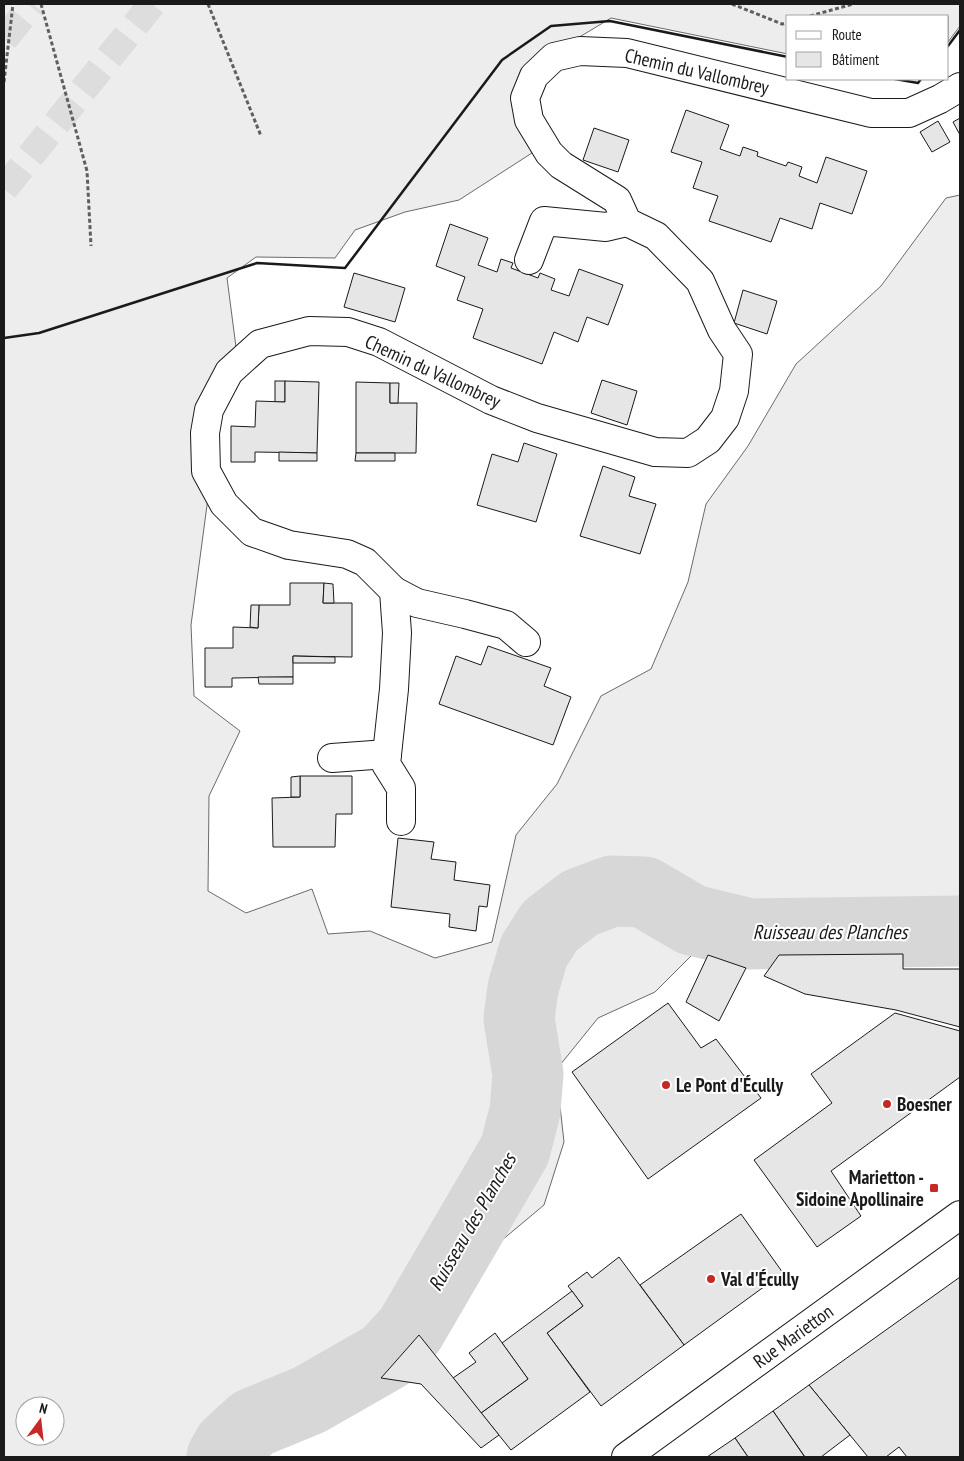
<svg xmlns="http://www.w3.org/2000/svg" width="964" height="1461" font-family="'PT Sans Narrow',sans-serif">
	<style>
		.built { fill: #ededed; stroke: #6a6a6a; fill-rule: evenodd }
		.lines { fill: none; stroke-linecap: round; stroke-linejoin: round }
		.river { stroke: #d7d7d7; stroke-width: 71 }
		.building { fill: #e6e6e6; stroke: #1a1a1a }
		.highway-tunnel { stroke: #ddd; stroke-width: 28; stroke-dasharray: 28 14; stroke-linecap: butt }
		.minor-casing { stroke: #1a1a1a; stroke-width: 30 }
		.major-casing { stroke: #1a1a1a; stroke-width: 30 }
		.path { stroke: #5f5f5f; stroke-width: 3; stroke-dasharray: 4 2.5; stroke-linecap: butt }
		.minor { stroke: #fff; stroke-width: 28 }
		.major { stroke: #fff; stroke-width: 28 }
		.wall { stroke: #1a1a1a; stroke-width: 2.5 }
		.poi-dot { fill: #c62828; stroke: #fff; stroke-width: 2 }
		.labels { text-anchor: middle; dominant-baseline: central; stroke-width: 4; stroke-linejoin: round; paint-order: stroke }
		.street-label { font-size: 19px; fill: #1a1a1a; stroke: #fff }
		.poi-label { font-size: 19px; font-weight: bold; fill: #1a1a1a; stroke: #fff; text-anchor: start }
		.water-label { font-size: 20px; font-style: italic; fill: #1a1a1a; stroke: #fff }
	</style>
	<rect width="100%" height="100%" fill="#fff"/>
	<path class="built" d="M 4,4 L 960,4 L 960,26 L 948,42 L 948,16 L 788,16 L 788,54 L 611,18 L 553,53 L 516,108 L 532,153 L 459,200 L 405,212 L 355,230 L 335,258 L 256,257 L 227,278 L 236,347 L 199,407 L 208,498 L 191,625 L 194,696 L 240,731 L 209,796 L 208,891 L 246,913 L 312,889 L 328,934 L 370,931 L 435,958 L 492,942 L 516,835 L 557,784 L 601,696 L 651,669 L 688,582 L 706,504 L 748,446 L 796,364 L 881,286 L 946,198 L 960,195 L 960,957 L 925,944 L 771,948 L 700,947 L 655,992 L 598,1018 L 556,1070 L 564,1142 L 544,1205 L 477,1261 L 397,1304 L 339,1363 L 221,1421 L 202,1457 L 4,1457 ZM 25,1406 L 55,1406 L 55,1436 L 25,1436 Z"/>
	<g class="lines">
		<path class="river" d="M 222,1457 L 228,1446 L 253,1423 L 309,1400 L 386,1356 L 410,1330 L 515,1150 L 525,1111 L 528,1074 L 519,1019 L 523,988 L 534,951 L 550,926 L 580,903 L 612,891 L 644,892 L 692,920 L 750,934 L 960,931"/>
	</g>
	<g class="building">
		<path d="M 686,110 L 729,125 L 720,149 L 740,156 L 743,147 L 758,152 L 757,156 L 786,166 L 788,162 L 802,167 L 799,176 L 817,183 L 826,157 L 867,171 L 852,214 L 820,203 L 812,229 L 780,218 L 771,242 L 709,221 L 718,196 L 693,188 L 702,162 L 671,152 Z"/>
		<path d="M 960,118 L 960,135 L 953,122 Z"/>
		<path d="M 938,121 L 950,142 L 932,152 L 920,132 Z"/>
		<path d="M 594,128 L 629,140 L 618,172 L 583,160 Z"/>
		<path d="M 450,224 L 488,238 L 478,265 L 497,272 L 501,259 L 513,263 L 511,268 L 538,278 L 540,273 L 555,279 L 551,290 L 569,296 L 579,269 L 623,285 L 608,325 L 587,317 L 578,342 L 554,332 L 542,364 L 473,338 L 483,309 L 457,300 L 465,277 L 436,266 Z"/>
		<path d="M 354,273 L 405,288 L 395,322 L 344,307 Z"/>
		<path d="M 743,290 L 777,301 L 767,334 L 734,323 Z"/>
		<path d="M 602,380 L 637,391 L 627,425 L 591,413 Z"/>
		<rect x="275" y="381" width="10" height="21"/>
		<path d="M 285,381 L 319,382 L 317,453 L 255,452 L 255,462 L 231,462 L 231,426 L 255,427 L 256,401 L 285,402 Z"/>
		<path d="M 356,382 L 390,383 L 390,403 L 417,403 L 416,453 L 356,453 Z"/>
		<path d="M 390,383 L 399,383 L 398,403 L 390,403 Z"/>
		<path d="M 524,443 L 557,454 L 536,522 L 477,505 L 492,454 L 518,462 Z"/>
		<path d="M 279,452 L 317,453 L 317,461 L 279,461 Z"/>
		<path d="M 356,453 L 395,453 L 395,461 L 355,461 Z"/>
		<path d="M 603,466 L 635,477 L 629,496 L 656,504 L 640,554 L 580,536 Z"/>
		<path d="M 290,583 L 324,583 L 323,603 L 352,603 L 352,657 L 293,656 L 293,677 L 232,678 L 232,687 L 205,687 L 205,648 L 233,648 L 233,627 L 258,628 L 259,605 L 290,605 Z"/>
		<path d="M 324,583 L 333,584 L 334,603 L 323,603 Z"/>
		<path d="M 251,605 L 259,605 L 258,628 L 250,627 Z"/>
		<path d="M 488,646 L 551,668 L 544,686 L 571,697 L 553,745 L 439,704 L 456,656 L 481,665 Z"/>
		<path d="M 293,656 L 335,657 L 335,663 L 293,663 Z"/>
		<path d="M 258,677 L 293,677 L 293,684 L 259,684 Z"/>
		<path d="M 300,776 L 352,776 L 352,814 L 336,814 L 335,847 L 273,847 L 272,798 L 300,797 Z"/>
		<path d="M 300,776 L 300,797 L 291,797 L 291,777 Z"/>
		<path d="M 398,838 L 434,842 L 431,859 L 456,862 L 454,880 L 490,885 L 487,907 L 479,906 L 476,931 L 449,927 L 450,914 L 391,907 Z"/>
		<path d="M 903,954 L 903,969 L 960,969 L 960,1027 L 896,1010 L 805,994 L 764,976 L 779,955 Z"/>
		<path d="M 708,955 L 746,968 L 719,1021 L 686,1002 Z"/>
		<path d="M 668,1003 L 701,1048 L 716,1039 L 761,1098 L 648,1179 L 572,1072 Z"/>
		<path d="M 895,1013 L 960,1031 L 960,1077 L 831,1171 L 861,1216 L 817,1247 L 754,1160 L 832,1103 L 811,1074 Z"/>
		<path d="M 741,1214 L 783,1273 L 684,1345 L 640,1285 Z"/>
		<path d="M 619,1257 L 684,1345 L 601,1406 L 547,1333 L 583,1306 L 568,1286 L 587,1272 L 592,1278 Z"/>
		<path d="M 960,1277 L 960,1457 L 907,1457 L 899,1447 L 886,1457 L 868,1457 L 809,1385 Z"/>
		<path d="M 572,1291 L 583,1306 L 547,1333 L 590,1392 L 511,1450 L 481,1413 L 528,1379 L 502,1343 Z"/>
		<path d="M 495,1333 L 528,1379 L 481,1413 L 453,1378 L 476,1362 L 469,1353 Z"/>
		<path d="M 419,1335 L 499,1435 L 481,1448 L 421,1384 L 381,1378 Z"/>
		<path d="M 809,1385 L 850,1435 L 821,1457 L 805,1457 L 773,1411 Z"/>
		<path d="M 773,1411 L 804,1456 L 803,1457 L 748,1457 L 735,1438 Z"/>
		<path d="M 735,1438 L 748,1457 L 707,1457 Z"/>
	</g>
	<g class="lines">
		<g class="highway-tunnel">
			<path d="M 4,39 L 33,4"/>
			<path d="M 4,189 L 152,4"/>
		</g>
		<g class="minor-casing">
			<g id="minor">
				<path d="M 529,260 L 544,221 L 606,227 L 627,222"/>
				<path d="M 394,591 L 417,603 L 465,614 L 506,625 L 526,642"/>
				<path d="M 332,758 L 387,754"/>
				<path d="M 401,821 L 401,788 L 386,764 L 394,689 L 397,633 L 394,591 L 365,562 L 347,554 L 289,545 L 252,532 L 224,504 L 206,471 L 205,433 L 209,410 L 229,372 L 260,344 L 309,331 L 348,332 L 379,342 L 491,400 L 537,418 L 655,452 L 688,453 L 708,440 L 725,418 L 734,391 L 738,354 L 722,330 L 700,281 L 656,236 L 627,222 L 617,200 L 561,165 L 549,153 L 529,120 L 525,98 L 534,76 L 554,57 L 580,51 L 627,53 L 871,113 L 909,113 L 940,99 L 960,87"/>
			</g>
		</g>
		<g class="major-casing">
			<path id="major" d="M 626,1457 L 960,1215"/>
		</g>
		<g class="path">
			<path d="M 41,4 L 87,171 L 91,246"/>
			<path d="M 208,4 L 261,136"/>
			<path d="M 732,4 L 782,24 L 788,23"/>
			<path d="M 810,16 L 853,4"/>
			<path d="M 4,82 L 13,4"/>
		</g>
		<use href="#minor" class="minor"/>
		<use href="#major" class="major"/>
		<g class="wall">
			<path d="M 948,46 L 960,30"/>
			<path d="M 895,79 L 918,83 L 921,79"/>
			<path d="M 4,338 L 39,333 L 257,263 L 345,268 L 502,60 L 551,26 L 610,21 L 788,57"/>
		</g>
	</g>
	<g class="poi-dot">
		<circle cx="666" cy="1085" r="5"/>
		<circle cx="887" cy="1104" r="5"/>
		<rect x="929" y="1183" width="10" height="10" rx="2.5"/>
		<circle cx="711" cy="1279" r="5"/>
	</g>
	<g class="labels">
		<g class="street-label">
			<text transform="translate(697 71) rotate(13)">Chemin du Vallombrey</text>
			<text transform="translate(433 371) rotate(25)">Chemin du Vallombrey</text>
			<text transform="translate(793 1336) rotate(-36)">Rue Marietton</text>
		</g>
		<g class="poi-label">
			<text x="676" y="1085">Le Pont d'Écully</text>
			<text x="897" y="1104">Boesner</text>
			<text x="924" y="1177" text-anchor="end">Marietton -<tspan x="924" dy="22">Sidoine Apollinaire</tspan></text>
			<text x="721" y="1279">Val d'Écully</text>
		</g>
		<g class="water-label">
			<text x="830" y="932">Ruisseau des Planches</text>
			<text transform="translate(472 1222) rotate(-60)">Ruisseau des Planches</text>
		</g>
	</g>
	<rect width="964" height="1461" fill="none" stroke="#1a1a1a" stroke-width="10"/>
	<rect x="786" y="15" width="162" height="65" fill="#ffffff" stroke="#a3a3a3"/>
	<rect x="796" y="31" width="25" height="8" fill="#ffffff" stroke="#a3a3a3"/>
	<text x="832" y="40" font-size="15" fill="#1a1a1a">Route</text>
	<rect x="796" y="52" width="25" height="15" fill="#e6e6e6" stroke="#a3a3a3"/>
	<text x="832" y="65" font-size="15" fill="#1a1a1a">Bâtiment</text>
	<g transform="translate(40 1421) rotate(15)"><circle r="24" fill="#ffffff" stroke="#a3a3a3"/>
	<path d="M0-4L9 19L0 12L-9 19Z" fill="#c62828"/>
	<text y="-8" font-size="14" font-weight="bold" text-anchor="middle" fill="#1a1a1a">N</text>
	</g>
</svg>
